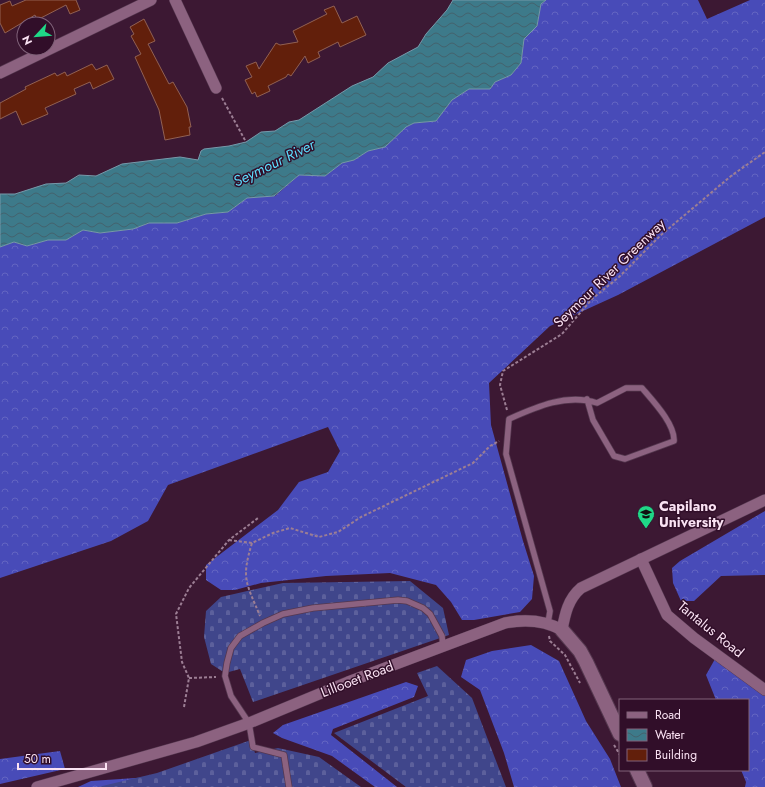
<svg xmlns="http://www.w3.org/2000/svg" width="765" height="787" font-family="Jost,sans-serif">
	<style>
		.forest { fill: url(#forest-crowns) }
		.cemetery { fill: url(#cemetery-stones) }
		.water { fill: url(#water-waves); stroke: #7699aa }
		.building { fill: #621f0b; stroke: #916052 }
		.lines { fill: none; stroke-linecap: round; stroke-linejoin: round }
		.service-casing { stroke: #55384f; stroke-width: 7 }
		.minor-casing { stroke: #55384f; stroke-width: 12 }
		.tertiary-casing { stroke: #55384f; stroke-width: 16 }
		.path { stroke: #9c7e94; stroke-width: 2; stroke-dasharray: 3 2; stroke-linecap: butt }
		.service { stroke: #8c6280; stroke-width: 5.5 }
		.minor { stroke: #8c6280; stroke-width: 11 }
		.tertiary { stroke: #8c6280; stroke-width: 14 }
		.labels { text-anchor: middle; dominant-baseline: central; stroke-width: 3; stroke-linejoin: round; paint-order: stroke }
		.street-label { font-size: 14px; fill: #fae2f3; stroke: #310e29 }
		.poi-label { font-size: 14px; font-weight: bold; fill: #fae2f3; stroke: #310e29; text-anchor: start }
		.water-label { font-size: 15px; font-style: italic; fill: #5cdcfb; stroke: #310e29 }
	</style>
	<defs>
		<pattern id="forest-crowns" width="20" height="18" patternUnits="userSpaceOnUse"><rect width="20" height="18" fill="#484bb8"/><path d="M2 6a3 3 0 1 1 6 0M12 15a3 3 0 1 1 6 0" fill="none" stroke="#6365c2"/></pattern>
		<pattern id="cemetery-stones" width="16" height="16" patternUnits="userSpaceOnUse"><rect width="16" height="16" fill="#40468b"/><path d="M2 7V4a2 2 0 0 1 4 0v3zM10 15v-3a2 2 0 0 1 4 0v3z" fill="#5c609c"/></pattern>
		<pattern id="water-waves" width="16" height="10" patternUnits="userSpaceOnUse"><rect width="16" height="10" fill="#3d7a8a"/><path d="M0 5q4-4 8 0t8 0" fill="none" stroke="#43626d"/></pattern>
	</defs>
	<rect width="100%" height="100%" fill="#3c1833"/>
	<g class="forest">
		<path d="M 546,0 L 698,0 L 707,19 L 750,0 L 765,0 L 765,217 L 618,295 L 550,326 L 489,383 L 491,425 L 523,541 L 534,576 L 532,599 L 520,612 L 474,620 L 462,620 L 451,602 L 436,585 L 390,573 L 326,576 L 261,583 L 235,590 L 221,590 L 206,580 L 206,565 L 278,510 L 299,482 L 328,472 L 340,451 L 328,427 L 168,485 L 148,521 L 111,541 L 0,578 L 0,247 L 14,242 L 27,246 L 48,240 L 66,240 L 83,230 L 100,233 L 133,229 L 149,223 L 177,223 L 206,214 L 228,212 L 247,198 L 275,196 L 299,175 L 325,176 L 342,163 L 354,160 L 368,151 L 385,147 L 406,127 L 414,123 L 436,121 L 452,100 L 469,89 L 490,89 L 495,82 L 511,75 L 521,63 L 524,39 L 537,26 L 541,4 Z"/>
		<path d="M 765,511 L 765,575 L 721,576 L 694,601 L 681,601 L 673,583 L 672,568 L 680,561 Z"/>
		<path d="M 531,645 L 559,661 L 586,721 L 610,759 L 621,787 L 514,787 L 504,753 L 480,690 L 461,677 L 466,660 L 492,651 Z"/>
		<path d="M 715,659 L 765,695 L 765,787 L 745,787 L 746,782 L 741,770 L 748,770 L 748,700 L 716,700 L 706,675 Z"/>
		<path d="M 406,682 L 418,686 L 414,697 L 333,729 L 331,735 L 397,787 L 375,787 L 332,756 L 282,738 L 273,733 L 283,725 Z"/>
		<path d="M 60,751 L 65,769 L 0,784 L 0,759 Z"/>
		<path d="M 150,777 L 151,787 L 78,787 L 91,781 Z"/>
	</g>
	<g class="cemetery">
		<path d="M 410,581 L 443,608 L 449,635 L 253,702 L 240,669 L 225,673 L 211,664 L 204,637 L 206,611 L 221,597 L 283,583 Z"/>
		<path d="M 437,666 L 472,698 L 506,787 L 406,787 L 334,733 L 428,696 L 417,673 Z"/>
		<path d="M 251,740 L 255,753 L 278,748 L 319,757 L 361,787 L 98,787 L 157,773 Z"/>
	</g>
	<path class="water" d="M 453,0 L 546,0 L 541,4 L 537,26 L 524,39 L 521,63 L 511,75 L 495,82 L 490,89 L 469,89 L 452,100 L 436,121 L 414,123 L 406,127 L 385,147 L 368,151 L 354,160 L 342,163 L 325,176 L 299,175 L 274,196 L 247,198 L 228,212 L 206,214 L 177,223 L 149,223 L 133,229 L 100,233 L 83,230 L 66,240 L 48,240 L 27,246 L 14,242 L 0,247 L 0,194 L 15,194 L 46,184 L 66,183 L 79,175 L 96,176 L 122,164 L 180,157 L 198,160 L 201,151 L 204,149 L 229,146 L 246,142 L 261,132 L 275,131 L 289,122 L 299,120 L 352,86 L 373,77 L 388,63 L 418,47 L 426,34 L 447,10 Z"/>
	<g class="building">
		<path d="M 26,0 L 76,0 L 80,10 L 70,14 L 66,5 L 37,20 L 35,15 L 5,33 L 0,23 L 0,5 L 10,1 L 12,6 Z"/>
		<path d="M 334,6 L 342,23 L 357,16 L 366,35 L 340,47 L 338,42 L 318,52 L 320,57 L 308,63 L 305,56 L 291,76 L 288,74 L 286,77 L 268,86 L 270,91 L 257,97 L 255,92 L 252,94 L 245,80 L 252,77 L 246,66 L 256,62 L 259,69 L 276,43 L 280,45 L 298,42 L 293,31 L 327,14 L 324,10 Z"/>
		<path d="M 144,19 L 155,41 L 148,44 L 169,84 L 173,82 L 187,107 L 191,127 L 189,127 L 190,135 L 165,140 L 159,110 L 135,57 L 141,54 L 131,36 L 134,34 L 130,27 Z"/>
		<path d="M 92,64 L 96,70 L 107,65 L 114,79 L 93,89 L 90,82 L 74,89 L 76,94 L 45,108 L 48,114 L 22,125 L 16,111 L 0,119 L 0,103 L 26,89 L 25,87 L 55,73 L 57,76 L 65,72 L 67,76 Z"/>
	</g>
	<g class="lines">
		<g class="service-casing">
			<g id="service">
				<path d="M 548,623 L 550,611 L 506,454 L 509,419 C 536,407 567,393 597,403 L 626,388 L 642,388 C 653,401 675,424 674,441 L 625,459 L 614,456 L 593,420 L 587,399"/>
				<path d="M 289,787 L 284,755 L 253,747 L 249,723 L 231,696 L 225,676 L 227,663 L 231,648 L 240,636 L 263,623 L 283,614 L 313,608 L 398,600 L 407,601 L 423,608 L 430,614 L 442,636 L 443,647"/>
			</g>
		</g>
		<g class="minor-casing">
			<g id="minor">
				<path d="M 175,0 L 216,88"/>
				<path d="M 0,73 L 151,0"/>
				<path d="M 641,559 L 667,615 L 694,638 L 765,690"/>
				<path d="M 37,787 L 196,742 L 249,723 L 348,682 L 505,623 C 525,619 544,620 562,630 C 565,614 568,599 581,588 L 765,500"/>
			</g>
		</g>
		<g class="tertiary-casing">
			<g id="tertiary">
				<path d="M 562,630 L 580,651 L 586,662 L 620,734"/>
				<path d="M 637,770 L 645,787"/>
			</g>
		</g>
		<g class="path">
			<path d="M 222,98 L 246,142"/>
			<path d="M 507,410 L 500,385 L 503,371 L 562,334 L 592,299 L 619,277 L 661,235 L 731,176 L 765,152"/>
			<path d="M 229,540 L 252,543 L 273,533 L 290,528 L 319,537 L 338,532 L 361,517 L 473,463 L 490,446 L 499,441"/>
			<path d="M 252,543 C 241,579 246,582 260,616"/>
			<path d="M 549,636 L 550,641 L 565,655 L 580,683"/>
			<path d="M 189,678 L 216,677"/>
			<path d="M 184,707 L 189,678 L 182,662 L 176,614 L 189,588 L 229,540 L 258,518"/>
			<path d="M 614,745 L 620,755"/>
		</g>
		<use href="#service" class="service"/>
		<use href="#minor" class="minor"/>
		<use href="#tertiary" class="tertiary"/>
	</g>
	<defs>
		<g id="university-pin" transform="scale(0.9)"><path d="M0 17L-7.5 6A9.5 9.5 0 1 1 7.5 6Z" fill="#1fd887" stroke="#310e29"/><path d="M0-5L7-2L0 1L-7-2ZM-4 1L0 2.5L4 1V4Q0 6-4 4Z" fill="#111"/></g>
	</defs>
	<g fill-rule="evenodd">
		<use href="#university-pin" x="646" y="514"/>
	</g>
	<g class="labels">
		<g class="street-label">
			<text transform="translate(609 273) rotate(-44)">Seymour River Greenway</text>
			<text transform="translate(711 629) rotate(39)">Tantalus Road</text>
			<text transform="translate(357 679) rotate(-21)">Lillooet Road</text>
		</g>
		<g class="poi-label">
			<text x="659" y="506">Capilano<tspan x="659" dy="16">University</tspan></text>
		</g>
		<g class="water-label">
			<text transform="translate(274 163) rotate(-26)">Seymour River</text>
		</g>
	</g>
	<rect x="619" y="699" width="130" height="72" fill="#310e29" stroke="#81637a"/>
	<rect x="627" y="712" width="20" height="6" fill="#8c6280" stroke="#81637a"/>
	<text x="655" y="719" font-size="12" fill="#fae2f3">Road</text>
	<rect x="627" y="729" width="20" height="12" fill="url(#water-waves)" stroke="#81637a"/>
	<text x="655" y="739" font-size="12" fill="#fae2f3">Water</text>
	<rect x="627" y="749" width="20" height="12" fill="#621f0b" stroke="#81637a"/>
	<text x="655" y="759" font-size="12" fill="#fae2f3">Building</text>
	<g transform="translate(36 36) rotate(244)"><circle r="19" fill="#310e29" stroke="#81637a"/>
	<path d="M0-3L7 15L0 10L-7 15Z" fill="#1fd887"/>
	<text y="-6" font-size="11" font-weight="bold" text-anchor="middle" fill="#fae2f3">N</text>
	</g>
	<path d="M18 763v6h88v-6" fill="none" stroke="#fae2f3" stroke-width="2"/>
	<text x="24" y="763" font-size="12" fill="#fae2f3" stroke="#310e29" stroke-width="3" paint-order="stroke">50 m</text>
</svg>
